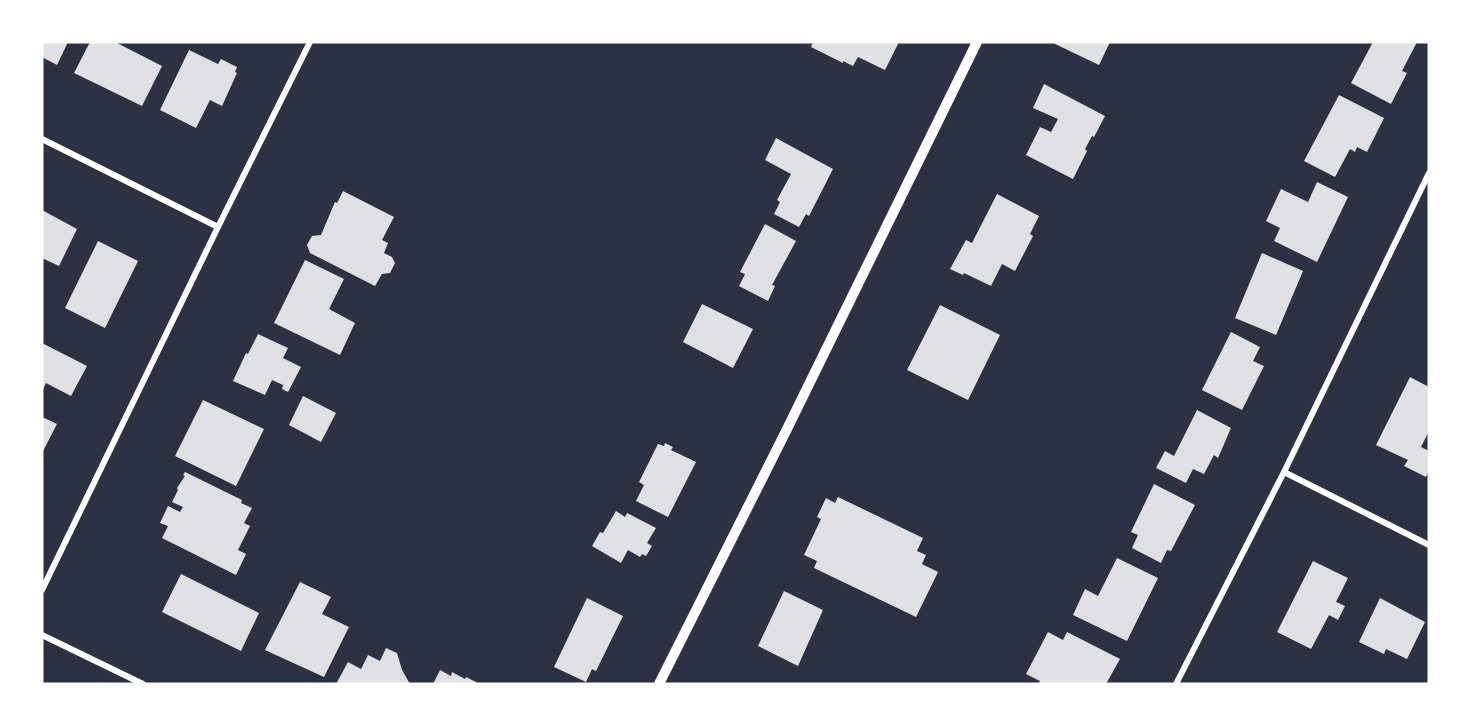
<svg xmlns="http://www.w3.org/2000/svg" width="1471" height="726" font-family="'IBM Plex Sans',sans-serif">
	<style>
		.building { fill: #e0e0e3 }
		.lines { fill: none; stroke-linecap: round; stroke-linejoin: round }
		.minor { stroke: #fff; stroke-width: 6 }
		.tertiary { stroke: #fff; stroke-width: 10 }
	</style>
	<rect width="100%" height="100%" fill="#2d3142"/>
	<g class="building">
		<path d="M 42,42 L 68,42 L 57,65 L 42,57 Z"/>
		<path d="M 90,42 L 115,42 L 162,66 L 142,106 L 74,73 Z"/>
		<path d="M 813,42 L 899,42 L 885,70 L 858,57 L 853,66 L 843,61 L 843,63 L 811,47 Z"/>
		<path d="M 1051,42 L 1110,42 L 1099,65 Z"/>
		<path d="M 1373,42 L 1417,42 L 1402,71 L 1407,73 L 1391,104 L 1351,83 Z"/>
		<path d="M 189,50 L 218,64 L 221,59 L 237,67 L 235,72 L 237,73 L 222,106 L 210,100 L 196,128 L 160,110 Z"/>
		<path d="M 1044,84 L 1105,116 L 1094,137 L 1092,136 L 1085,149 L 1087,151 L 1073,179 L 1026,155 L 1040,127 L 1051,132 L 1058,119 L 1033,108 Z"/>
		<path d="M 1339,95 L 1384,118 L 1367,152 L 1357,147 L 1355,152 L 1350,149 L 1335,177 L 1304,161 Z"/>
		<path d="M 776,138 L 833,169 L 809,216 L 806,214 L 799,227 L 774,214 L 780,202 L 777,200 L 791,174 L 765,160 Z"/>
		<path d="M 1317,182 L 1348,197 L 1317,262 L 1274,241 L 1280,228 L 1266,221 L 1281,189 L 1308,202 Z"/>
		<path d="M 343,191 L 394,217 L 382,240 L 388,243 L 384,253 L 392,257 L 395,263 L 390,273 L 382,274 L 375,286 L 310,253 L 307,245 L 312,236 L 321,235 L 335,202 L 337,203 Z"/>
		<path d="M 997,194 L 1039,216 L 1030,234 L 1033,236 L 1015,271 L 1002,264 L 991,286 L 964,273 L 963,275 L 950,269 L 966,240 L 972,243 Z"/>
		<path d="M 42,210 L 77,229 L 59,266 L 42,258 Z"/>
		<path d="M 765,224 L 796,241 L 772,285 L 775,286 L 768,301 L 739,286 L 745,274 L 740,272 Z"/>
		<path d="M 98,241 L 138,261 L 105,328 L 65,308 Z"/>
		<path d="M 1262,253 L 1303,271 L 1276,335 L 1235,318 Z"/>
		<path d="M 305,260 L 344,279 L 329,309 L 355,323 L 340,355 L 274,323 Z"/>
		<path d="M 702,304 L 753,329 L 733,368 L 683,342 Z"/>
		<path d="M 940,305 L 1000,335 L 968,400 L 907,370 Z"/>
		<path d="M 1231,332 L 1260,347 L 1253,361 L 1264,366 L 1242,410 L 1202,390 Z"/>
		<path d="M 258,334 L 288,348 L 283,358 L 301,367 L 288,392 L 282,389 L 283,385 L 272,380 L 265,395 L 233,381 L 246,353 L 248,354 Z"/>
		<path d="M 42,343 L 87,366 L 71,396 L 46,383 L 42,391 Z"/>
		<path d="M 1410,377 L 1429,387 L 1429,431 L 1421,447 L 1429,451 L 1429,470 L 1426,477 L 1404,466 L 1408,460 L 1376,445 Z"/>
		<path d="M 303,396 L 336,413 L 321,442 L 289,425 Z"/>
		<path d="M 203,400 L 264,429 L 236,486 L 175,456 Z"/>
		<path d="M 1197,410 L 1231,428 L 1218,458 L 1214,455 L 1204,474 L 1193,469 L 1186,483 L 1156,468 L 1165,451 L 1174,456 Z"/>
		<path d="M 42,417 L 57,424 L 42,453 Z"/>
		<path d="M 665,443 L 673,447 L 671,450 L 696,462 L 668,517 L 636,501 L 644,485 L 639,482 L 658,444 L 664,446 Z"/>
		<path d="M 185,472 L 242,500 L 241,503 L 252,508 L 244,523 L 250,526 L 238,550 L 246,554 L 236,575 L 162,538 L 168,526 L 160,523 L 168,506 L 180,512 L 183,507 L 172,502 L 178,490 L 177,488 L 185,476 L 183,475 Z"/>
		<path d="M 1154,484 L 1195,505 L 1171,551 L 1167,550 L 1161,563 L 1132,548 L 1138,535 L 1131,532 Z"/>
		<path d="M 838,497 L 923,538 L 917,551 L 926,555 L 922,564 L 938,572 L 916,617 L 814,568 L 817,561 L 804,555 L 821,519 L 817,517 L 826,498 L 835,503 Z"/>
		<path d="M 616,511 L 625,517 L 627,513 L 656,528 L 647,543 L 652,546 L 646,556 L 642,554 L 640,557 L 628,550 L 621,563 L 592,546 L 600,532 L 603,533 Z"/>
		<path d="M 1117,558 L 1158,578 L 1127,641 L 1073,615 L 1085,589 L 1098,596 Z"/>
		<path d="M 1313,561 L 1348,578 L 1336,602 L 1345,606 L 1338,620 L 1329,615 L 1311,649 L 1277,632 Z"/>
		<path d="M 181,574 L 259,613 L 241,651 L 162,612 Z"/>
		<path d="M 300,582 L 331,597 L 322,614 L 349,627 L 324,677 L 265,650 Z"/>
		<path d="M 784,591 L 823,610 L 798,666 L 758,646 Z"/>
		<path d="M 587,598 L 623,616 L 596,671 L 592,669 L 586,682 L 554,667 Z"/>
		<path d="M 1380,598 L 1425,622 L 1407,659 L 1386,649 L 1384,654 L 1359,642 Z"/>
		<path d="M 1048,632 L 1063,640 L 1067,632 L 1120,659 L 1106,684 L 1038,684 L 1040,681 L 1026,674 Z"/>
		<path d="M 386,648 L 397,653 L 402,670 L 410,684 L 336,684 L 348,662 L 361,669 L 368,655 L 380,661 Z"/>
		<path d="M 440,670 L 451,676 L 452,672 L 465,679 L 466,677 L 480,684 L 433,684 Z"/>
	</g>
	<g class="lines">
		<g class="minor">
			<path d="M 42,139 L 218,227"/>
			<path d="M 1284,472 L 1429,545"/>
			<path d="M 42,590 L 218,227 L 310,42"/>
			<path d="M 42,635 L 143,684"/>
			<path d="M 1176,684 L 1284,472 L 1429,173"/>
		</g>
		<path class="tertiary" d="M 659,684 L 787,429 L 977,42"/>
	</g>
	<rect width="1471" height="726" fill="none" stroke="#ffffff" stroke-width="87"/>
</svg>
